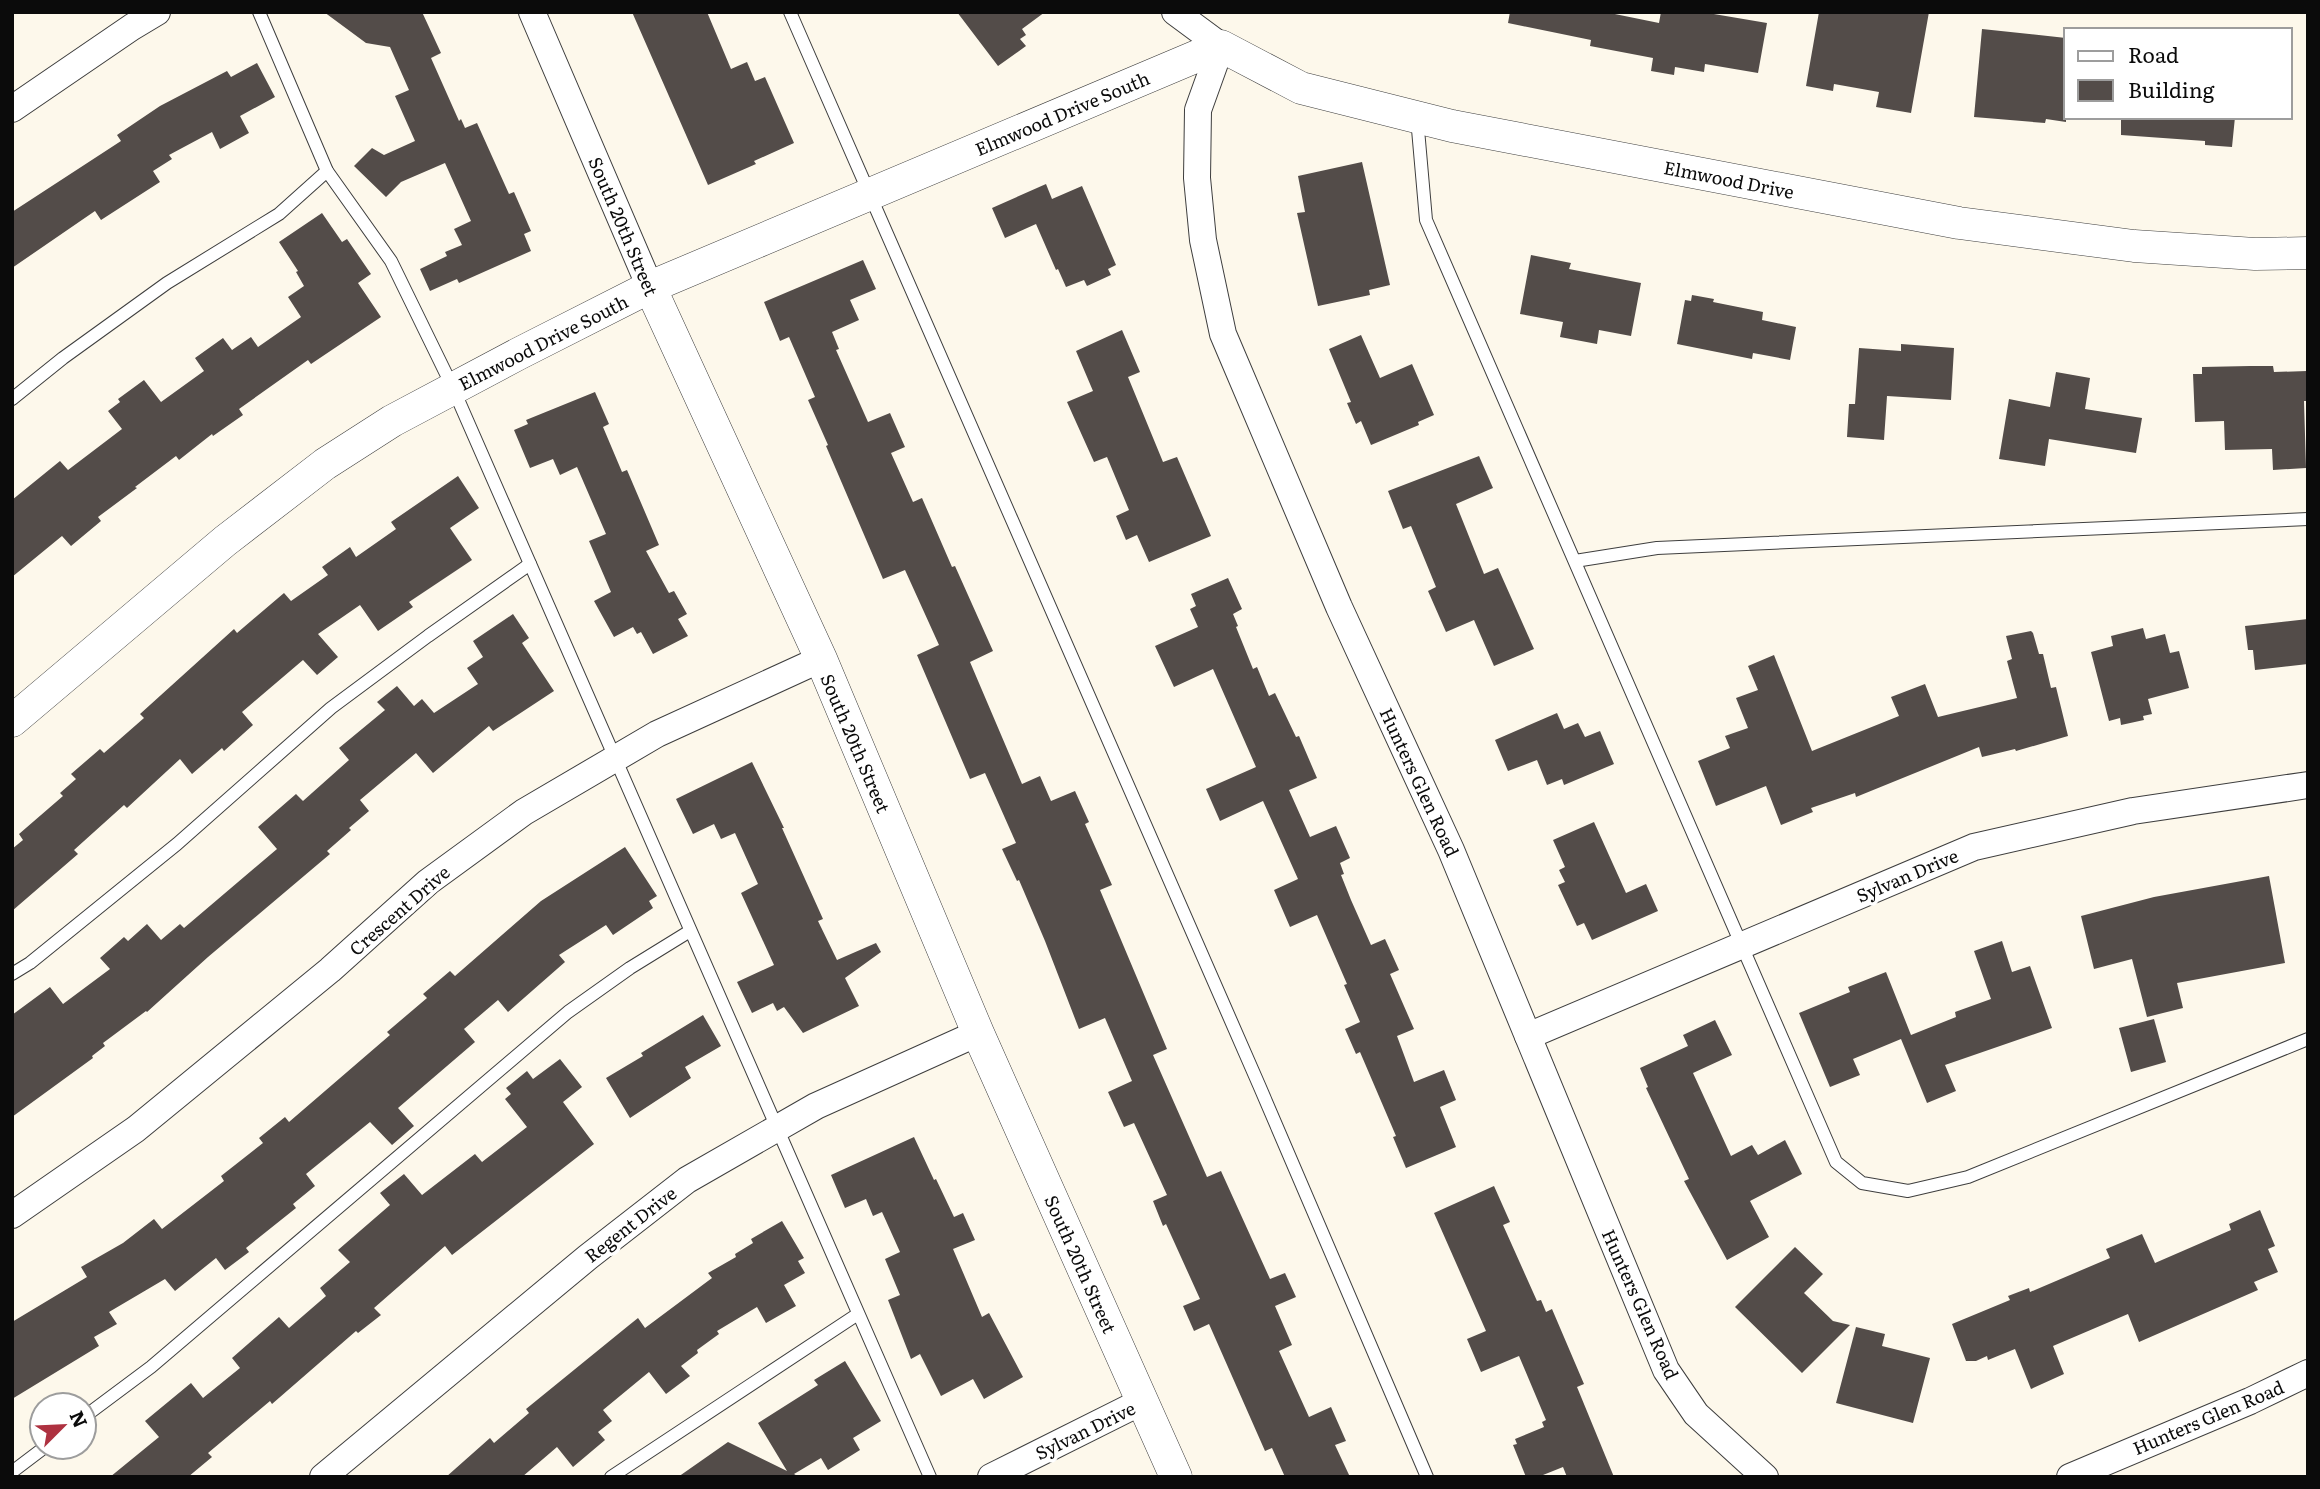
<svg xmlns="http://www.w3.org/2000/svg" width="2320" height="1489" font-family="Literata,serif">
	<style>
		.building { fill: #534c49 }
		.lines { fill: none; stroke-linecap: round; stroke-linejoin: round }
		.service-casing { stroke: #3e3e3e; stroke-width: 14 }
		.minor-casing { stroke: #3e3e3e; stroke-width: 28 }
		.tertiary-casing { stroke: #3e3e3e; stroke-width: 33 }
		.service { stroke: #fff; stroke-width: 12 }
		.minor { stroke: #fff; stroke-width: 26 }
		.tertiary { stroke: #fff; stroke-width: 32 }
		.labels { text-anchor: middle; dominant-baseline: central; stroke-width: 7; stroke-linejoin: round; paint-order: stroke }
		.street-label { font-size: 18px; fill: #0b0b0b; stroke: #fff }
	</style>
	<rect width="100%" height="100%" fill="#fdf8eb"/>
	<g class="building">
		<path d="M 324,12 L 422,12 L 441,53 L 431,58 L 459,121 L 461,119 L 465,128 L 477,123 L 509,194 L 514,192 L 531,231 L 524,234 L 531,251 L 459,283 L 457,279 L 430,291 L 420,269 L 447,256 L 445,252 L 462,245 L 454,229 L 471,221 L 445,163 L 401,182 L 386,197 L 354,166 L 372,148 L 384,155 L 415,141 L 395,96 L 409,90 L 390,47 L 366,43 Z"/>
		<path d="M 632,12 L 707,12 L 731,69 L 747,62 L 755,81 L 765,77 L 794,143 L 754,161 L 756,164 L 708,185 Z"/>
		<path d="M 957,12 L 1045,12 L 1022,29 L 1026,35 L 1020,39 L 1026,46 L 998,66 Z"/>
		<path d="M 1510,12 L 1605,12 L 1659,23 L 1661,12 L 1702,12 L 1767,23 L 1758,73 L 1705,64 L 1704,72 L 1675,67 L 1674,75 L 1651,71 L 1653,58 L 1590,46 L 1591,40 L 1508,23 Z"/>
		<path d="M 1819,12 L 1929,12 L 1911,113 L 1876,107 L 1879,92 L 1834,84 L 1833,91 L 1806,86 Z"/>
		<path d="M 1982,29 L 2066,38 L 2066,122 L 2046,119 L 2045,123 L 1974,117 Z"/>
		<path d="M 257,63 L 275,97 L 240,116 L 249,133 L 220,149 L 212,132 L 169,155 L 172,159 L 153,171 L 160,182 L 101,220 L 95,211 L 12,268 L 12,212 L 121,141 L 117,135 L 160,106 L 227,71 L 231,77 Z"/>
		<path d="M 2121,117 L 2235,117 L 2232,147 L 2205,145 L 2205,141 L 2121,135 Z"/>
		<path d="M 1362,162 L 1390,285 L 1369,290 L 1370,295 L 1318,306 L 1297,213 L 1305,212 L 1298,176 Z"/>
		<path d="M 1046,184 L 1052,199 L 1082,186 L 1116,265 L 1108,269 L 1111,275 L 1087,286 L 1084,280 L 1066,287 L 1058,269 L 1056,270 L 1036,224 L 1005,238 L 992,208 Z"/>
		<path d="M 322,213 L 342,242 L 347,239 L 371,274 L 358,283 L 381,317 L 311,364 L 308,360 L 239,409 L 243,415 L 213,436 L 212,434 L 179,460 L 176,456 L 135,487 L 137,488 L 98,517 L 101,521 L 71,546 L 62,536 L 12,577 L 12,500 L 60,461 L 68,470 L 122,429 L 108,411 L 120,402 L 118,399 L 144,380 L 161,402 L 204,371 L 195,358 L 223,338 L 232,350 L 251,337 L 258,347 L 301,317 L 288,297 L 304,286 L 296,272 L 298,271 L 279,242 Z"/>
		<path d="M 1531,255 L 1571,263 L 1569,269 L 1641,283 L 1631,336 L 1599,330 L 1597,344 L 1560,337 L 1563,322 L 1520,314 Z"/>
		<path d="M 863,260 L 876,289 L 850,300 L 859,320 L 832,332 L 839,349 L 836,350 L 868,422 L 890,413 L 905,447 L 891,453 L 913,502 L 922,498 L 952,567 L 955,566 L 993,651 L 970,662 L 1022,784 L 1040,776 L 1051,801 L 1075,791 L 1089,822 L 1085,824 L 1112,885 L 1100,890 L 1167,1049 L 1153,1055 L 1207,1177 L 1221,1171 L 1270,1279 L 1285,1273 L 1296,1297 L 1275,1306 L 1292,1345 L 1279,1351 L 1309,1417 L 1331,1407 L 1346,1441 L 1335,1445 L 1350,1477 L 1285,1477 L 1272,1448 L 1265,1451 L 1209,1324 L 1194,1331 L 1183,1306 L 1200,1299 L 1166,1224 L 1163,1226 L 1153,1201 L 1167,1195 L 1134,1123 L 1124,1127 L 1108,1092 L 1132,1081 L 1105,1018 L 1079,1029 L 1045,941 L 1019,880 L 1017,881 L 1002,849 L 1016,843 L 985,773 L 970,779 L 917,655 L 939,645 L 905,570 L 883,579 L 826,446 L 828,445 L 808,400 L 815,397 L 789,337 L 780,341 L 764,302 Z"/>
		<path d="M 1692,295 L 1714,299 L 1713,302 L 1763,312 L 1762,320 L 1796,327 L 1790,360 L 1753,353 L 1752,359 L 1677,344 L 1685,300 L 1691,301 Z"/>
		<path d="M 1122,330 L 1140,372 L 1128,377 L 1163,462 L 1177,457 L 1211,536 L 1149,562 L 1137,535 L 1126,540 L 1116,516 L 1129,510 L 1107,457 L 1094,462 L 1067,402 L 1093,391 L 1076,351 Z"/>
		<path d="M 1361,335 L 1380,378 L 1412,364 L 1434,415 L 1418,422 L 1419,425 L 1371,445 L 1361,421 L 1356,424 L 1347,403 L 1351,402 L 1329,349 Z"/>
		<path d="M 1901,344 L 1954,348 L 1951,400 L 1887,396 L 1884,440 L 1847,437 L 1849,404 L 1855,404 L 1859,348 L 1901,351 Z"/>
		<path d="M 2250,366 L 2273,366 L 2274,372 L 2307,371 L 2308,401 L 2304,401 L 2306,468 L 2273,470 L 2272,449 L 2225,450 L 2224,421 L 2195,422 L 2193,374 L 2202,374 L 2202,367 Z"/>
		<path d="M 2056,372 L 2090,378 L 2085,409 L 2142,418 L 2136,453 L 2049,439 L 2045,466 L 1999,459 L 2009,399 L 2050,407 Z"/>
		<path d="M 595,392 L 609,424 L 603,427 L 622,472 L 627,470 L 659,545 L 646,551 L 669,593 L 674,591 L 687,614 L 678,619 L 688,636 L 653,654 L 641,632 L 637,634 L 633,627 L 614,637 L 594,601 L 611,592 L 589,541 L 606,534 L 577,467 L 560,475 L 553,459 L 530,468 L 514,430 L 528,424 L 526,420 Z"/>
		<path d="M 1479,456 L 1493,488 L 1456,504 L 1484,574 L 1498,568 L 1534,649 L 1494,666 L 1474,620 L 1446,632 L 1428,591 L 1436,587 L 1411,526 L 1403,529 L 1388,491 Z"/>
		<path d="M 458,476 L 479,508 L 450,528 L 472,560 L 409,602 L 413,607 L 378,631 L 360,605 L 318,634 L 338,657 L 317,675 L 303,660 L 242,712 L 253,725 L 224,751 L 222,748 L 192,774 L 180,759 L 127,808 L 124,805 L 74,850 L 78,854 L 12,911 L 12,849 L 23,840 L 19,834 L 63,796 L 60,793 L 76,779 L 71,774 L 100,749 L 104,753 L 144,718 L 140,714 L 234,629 L 237,633 L 284,593 L 291,601 L 328,575 L 322,567 L 350,547 L 356,557 L 396,529 L 391,522 Z"/>
		<path d="M 1228,578 L 1242,609 L 1233,614 L 1238,626 L 1236,627 L 1253,669 L 1257,667 L 1269,696 L 1275,693 L 1296,737 L 1299,736 L 1317,778 L 1289,790 L 1310,837 L 1336,826 L 1350,858 L 1340,863 L 1344,874 L 1341,875 L 1351,900 L 1371,945 L 1385,939 L 1399,970 L 1390,974 L 1414,1029 L 1397,1036 L 1414,1082 L 1444,1070 L 1456,1100 L 1440,1107 L 1456,1147 L 1406,1168 L 1393,1137 L 1396,1136 L 1360,1052 L 1356,1054 L 1345,1029 L 1360,1022 L 1344,985 L 1347,984 L 1317,915 L 1290,927 L 1274,890 L 1298,879 L 1263,801 L 1220,821 L 1206,789 L 1256,767 L 1213,669 L 1174,687 L 1155,646 L 1198,627 L 1190,609 L 1196,606 L 1191,594 Z"/>
		<path d="M 513,614 L 529,638 L 522,643 L 554,691 L 493,731 L 489,726 L 433,773 L 416,753 L 360,800 L 369,811 L 349,828 L 351,830 L 327,851 L 330,854 L 208,957 L 147,1012 L 146,1011 L 103,1043 L 105,1046 L 92,1056 L 93,1058 L 12,1117 L 12,1015 L 50,987 L 63,1004 L 110,969 L 100,958 L 124,937 L 128,941 L 147,924 L 161,940 L 180,924 L 184,928 L 277,849 L 258,827 L 296,794 L 303,801 L 349,760 L 339,748 L 385,710 L 377,702 L 397,686 L 414,706 L 422,699 L 434,713 L 478,684 L 467,668 L 483,657 L 473,641 Z"/>
		<path d="M 2308,619 L 2308,664 L 2255,670 L 2253,650 L 2248,650 L 2245,626 Z"/>
		<path d="M 2143,628 L 2146,639 L 2165,634 L 2170,653 L 2179,651 L 2189,688 L 2148,699 L 2152,714 L 2143,716 L 2144,720 L 2121,725 L 2120,718 L 2109,721 L 2091,652 L 2113,646 L 2111,636 Z"/>
		<path d="M 2031,631 L 2033,633 L 2039,654 L 2043,654 L 2051,688 L 2056,687 L 2068,736 L 2016,751 L 2015,749 L 1982,757 L 1979,747 L 1856,797 L 1855,793 L 1811,808 L 1813,812 L 1781,825 L 1766,786 L 1716,806 L 1698,761 L 1730,748 L 1725,736 L 1748,728 L 1736,698 L 1758,690 L 1748,666 L 1774,655 L 1812,751 L 1899,716 L 1891,697 L 1925,684 L 1938,717 L 2017,698 L 2007,661 L 2012,659 L 2006,636 Z"/>
		<path d="M 1557,713 L 1564,729 L 1578,723 L 1585,737 L 1600,731 L 1614,764 L 1564,785 L 1562,779 L 1547,785 L 1537,760 L 1508,771 L 1495,740 Z"/>
		<path d="M 752,762 L 784,828 L 782,828 L 823,919 L 818,921 L 837,960 L 876,943 L 881,952 L 845,978 L 859,1006 L 803,1033 L 784,1007 L 777,1011 L 773,1003 L 752,1013 L 737,982 L 774,965 L 741,893 L 758,884 L 735,833 L 721,839 L 714,824 L 693,834 L 676,799 Z"/>
		<path d="M 1594,822 L 1626,893 L 1646,884 L 1658,911 L 1592,940 L 1584,923 L 1577,926 L 1558,885 L 1565,882 L 1559,870 L 1565,867 L 1553,840 Z"/>
		<path d="M 625,847 L 657,896 L 649,901 L 653,908 L 613,935 L 606,925 L 559,955 L 565,962 L 508,1012 L 498,1000 L 464,1029 L 475,1042 L 398,1108 L 414,1126 L 392,1145 L 370,1122 L 306,1174 L 315,1186 L 293,1204 L 296,1208 L 246,1248 L 249,1252 L 225,1270 L 216,1258 L 175,1291 L 165,1279 L 109,1312 L 117,1324 L 94,1337 L 99,1346 L 12,1399 L 12,1322 L 87,1277 L 81,1267 L 123,1243 L 154,1219 L 162,1229 L 224,1181 L 221,1176 L 263,1143 L 259,1138 L 285,1117 L 289,1122 L 390,1035 L 387,1032 L 427,998 L 423,994 L 450,971 L 455,976 L 541,901 Z"/>
		<path d="M 2269,876 L 2285,963 L 2177,983 L 2183,1008 L 2147,1017 L 2132,959 L 2094,969 L 2081,916 L 2154,897 Z"/>
		<path d="M 2002,941 L 2012,972 L 2030,966 L 2052,1028 L 1945,1065 L 1956,1091 L 1927,1103 L 1901,1039 L 1853,1059 L 1860,1075 L 1830,1087 L 1799,1013 L 1850,992 L 1848,987 L 1886,972 L 1911,1035 L 1956,1017 L 1955,1012 L 1991,999 L 1974,951 Z"/>
		<path d="M 703,1015 L 721,1046 L 685,1067 L 691,1078 L 630,1118 L 606,1078 L 643,1056 L 641,1053 Z"/>
		<path d="M 2154,1019 L 2166,1062 L 2131,1072 L 2119,1028 Z"/>
		<path d="M 1715,1020 L 1732,1055 L 1693,1073 L 1731,1156 L 1752,1145 L 1758,1155 L 1785,1140 L 1802,1174 L 1750,1201 L 1769,1237 L 1727,1260 L 1684,1181 L 1689,1179 L 1646,1088 L 1648,1087 L 1640,1068 L 1688,1046 L 1683,1035 Z"/>
		<path d="M 560,1059 L 582,1087 L 563,1102 L 594,1144 L 452,1255 L 445,1246 L 374,1308 L 381,1315 L 358,1333 L 356,1331 L 272,1404 L 270,1401 L 208,1453 L 212,1457 L 188,1477 L 110,1477 L 159,1437 L 145,1421 L 191,1383 L 203,1398 L 240,1368 L 232,1358 L 279,1317 L 289,1328 L 326,1296 L 320,1288 L 350,1262 L 338,1250 L 390,1205 L 380,1193 L 404,1174 L 422,1195 L 475,1154 L 482,1162 L 527,1127 L 505,1099 L 511,1094 L 506,1088 L 527,1071 L 533,1079 Z"/>
		<path d="M 914,1137 L 934,1180 L 936,1179 L 954,1217 L 963,1213 L 975,1240 L 953,1249 L 982,1317 L 989,1313 L 1023,1377 L 984,1399 L 973,1379 L 941,1396 L 920,1354 L 911,1359 L 888,1300 L 900,1295 L 885,1259 L 900,1252 L 882,1212 L 873,1216 L 866,1199 L 845,1208 L 831,1175 Z"/>
		<path d="M 1494,1186 L 1510,1222 L 1503,1225 L 1537,1301 L 1541,1300 L 1546,1312 L 1552,1309 L 1584,1384 L 1577,1387 L 1614,1477 L 1567,1477 L 1563,1467 L 1538,1477 L 1526,1477 L 1513,1445 L 1517,1444 L 1515,1439 L 1544,1427 L 1542,1422 L 1546,1420 L 1519,1356 L 1481,1372 L 1467,1339 L 1486,1331 L 1434,1213 Z"/>
		<path d="M 2260,1210 L 2275,1246 L 2268,1249 L 2278,1272 L 2254,1282 L 2258,1290 L 2139,1342 L 2128,1314 L 2053,1346 L 2064,1374 L 2031,1389 L 2015,1349 L 1988,1360 L 1987,1356 L 1976,1361 L 1966,1361 L 1952,1324 L 2010,1300 L 2008,1296 L 2029,1288 L 2030,1292 L 2110,1258 L 2106,1249 L 2142,1234 L 2155,1263 L 2231,1230 L 2229,1224 Z"/>
		<path d="M 782,1221 L 804,1258 L 798,1261 L 805,1273 L 784,1285 L 796,1306 L 766,1323 L 757,1307 L 717,1331 L 719,1334 L 697,1350 L 698,1353 L 681,1366 L 690,1376 L 666,1394 L 649,1372 L 603,1410 L 612,1421 L 598,1432 L 605,1440 L 573,1467 L 557,1447 L 522,1477 L 446,1477 L 490,1438 L 494,1443 L 529,1413 L 526,1409 L 628,1326 L 638,1318 L 645,1328 L 712,1278 L 708,1273 L 736,1257 L 735,1254 L 753,1243 L 751,1239 Z"/>
		<path d="M 1795,1247 L 1823,1274 L 1804,1293 L 1833,1321 L 1850,1325 L 1802,1373 L 1735,1307 Z"/>
		<path d="M 1856,1327 L 1885,1334 L 1882,1346 L 1930,1358 L 1913,1423 L 1836,1403 Z"/>
		<path d="M 845,1361 L 881,1421 L 853,1438 L 860,1450 L 828,1470 L 821,1458 L 794,1474 L 799,1477 L 678,1477 L 728,1442 L 787,1471 L 758,1423 L 818,1385 L 814,1380 Z"/>
	</g>
	<g class="lines">
		<g class="service-casing">
			<g id="service">
				<path d="M 259,12 L 327,171 L 391,261 L 453,388 L 930,1477"/>
				<path d="M 790,12 L 1259,1085 L 1427,1477"/>
				<path d="M 1417,118 L 1426,220 L 1836,1162 L 1862,1183 L 1908,1191 L 1968,1177 L 2308,1039"/>
				<path d="M 12,399 L 63,358 L 167,283 L 279,214 L 327,171"/>
				<path d="M 1575,561 L 1657,548 L 2308,519"/>
				<path d="M 12,974 L 30,963 L 177,844 L 331,708 L 428,636 L 530,564"/>
				<path d="M 84,1417 L 151,1367 L 568,1012 L 630,968 L 690,931"/>
				<path d="M 12,1472 L 45,1447"/>
				<path d="M 611,1477 L 858,1314"/>
			</g>
		</g>
		<g class="minor-casing">
			<g id="minor">
				<path d="M 532,12 L 650,287"/>
				<path d="M 1175,12 L 1221,46 L 1198,110 L 1197,178 L 1203,240 L 1223,334 L 1339,607 L 1451,850 L 1666,1370 L 1696,1414 L 1765,1477"/>
				<path d="M 12,109 L 132,27 L 157,12"/>
				<path d="M 1528,1036 L 1974,847 L 2133,811 L 2308,785"/>
				<path d="M 12,1215 L 136,1129 L 330,970 L 428,882 L 524,812 L 657,734 L 821,659"/>
				<path d="M 323,1477 L 588,1257 L 687,1180 L 816,1106 L 978,1033"/>
				<path d="M 991,1477 L 1143,1401"/>
				<path d="M 2070,1477 L 2250,1401 L 2308,1373"/>
			</g>
		</g>
		<g class="tertiary-casing">
			<g id="tertiary">
				<path d="M 650,287 L 821,659 L 978,1033 L 1176,1477"/>
				<path d="M 12,721 L 225,541 L 325,464 L 392,421 L 518,354 L 650,287 L 1221,46 L 1301,88 L 1452,126 L 1959,223 L 2134,246 L 2255,254 L 2308,253"/>
			</g>
		</g>
		<use href="#service" class="service"/>
		<use href="#minor" class="minor"/>
		<use href="#tertiary" class="tertiary"/>
	</g>
	<g class="labels">
		<g class="street-label">
			<text transform="translate(1062 113) rotate(-23)">Elmwood Drive South</text>
			<text transform="translate(1729 179) rotate(11)">Elmwood Drive</text>
			<text transform="translate(624 226) rotate(67)">South 20th Street</text>
			<text transform="translate(543 342) rotate(-27)">Elmwood Drive South</text>
			<text transform="translate(856 743) rotate(67)">South 20th Street</text>
			<text transform="translate(1420 782) rotate(65)">Hunters Glen Road</text>
			<text transform="translate(1907 875) rotate(-23)">Sylvan Drive</text>
			<text transform="translate(399 910) rotate(-41)">Crescent Drive</text>
			<text transform="translate(630 1224) rotate(-38)">Regent Drive</text>
			<text transform="translate(1081 1264) rotate(66)">South 20th Street</text>
			<text transform="translate(1641 1304) rotate(66)">Hunters Glen Road</text>
			<text transform="translate(2208 1417) rotate(-23)">Hunters Glen Road</text>
			<text transform="translate(1085 1430) rotate(-26)">Sylvan Drive</text>
		</g>
	</g>
	<rect width="2320" height="1489" fill="none" stroke="#0b0b0b" stroke-width="28"/>
	<rect x="2064" y="28" width="228" height="91" fill="#ffffff" stroke="#9d9d9d" stroke-width="2"/>
	<rect x="2078" y="51" width="35" height="10" fill="#ffffff" stroke="#9d9d9d" stroke-width="2"/>
	<text x="2128" y="63" font-size="21" fill="#0b0b0b">Road</text>
	<rect x="2078" y="80" width="35" height="21" fill="#534c49" stroke="#9d9d9d" stroke-width="2"/>
	<text x="2128" y="98" font-size="21" fill="#0b0b0b">Building</text>
	<g transform="translate(63 1426) rotate(66)"><circle r="33" fill="#ffffff" stroke="#9d9d9d" stroke-width="2"/>
	<path d="M0-5L12 26L0 18L-12 26Z" fill="#ae3140"/>
	<text y="-10" font-size="19" font-weight="bold" text-anchor="middle" fill="#0b0b0b">N</text>
	</g>
</svg>
